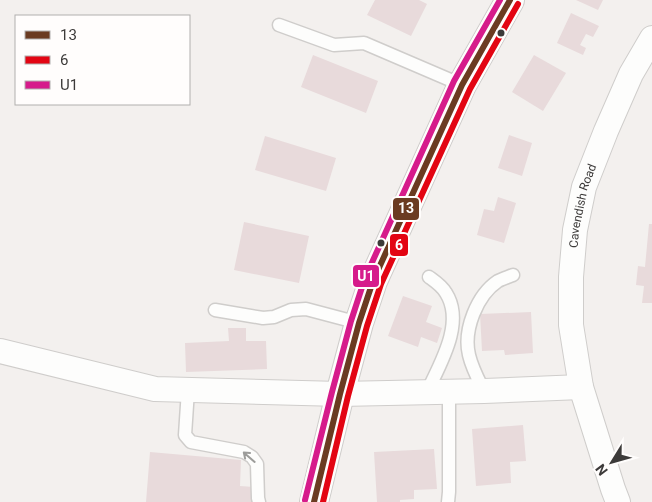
<svg xmlns="http://www.w3.org/2000/svg" width="652" height="502" font-family="Roboto,sans-serif">
	<style>
		.building { fill: #e8dadb }
		.lines { fill: none; stroke-linecap: round; stroke-linejoin: round }
		.service-casing { stroke: #cfcdcb; stroke-width: 15 }
		.minor-casing { stroke: #cfcdcb; stroke-width: 26 }
		.secondary-casing { stroke: #cfcdcb; stroke-width: 30 }
		.service { stroke: #fdfdfc; stroke-width: 12 }
		.minor { stroke: #fdfdfc; stroke-width: 24 }
		.secondary { stroke: #fdfdfc; stroke-width: 28 }
		.bus-1-casing { stroke: #fffdfc; stroke-width: 10 }
		.bus-2-casing { stroke: #fffdfc; stroke-width: 10 }
		.bus-3-casing { stroke: #fffdfc; stroke-width: 10 }
		.bus-1 { stroke: #6b3b21; stroke-width: 6 }
		.bus-2 { stroke: #e30513; stroke-width: 6 }
		.bus-3 { stroke: #d61b8b; stroke-width: 6 }
		.oneway { stroke: #9c9c9a }
		.bus-dot { fill: #3c3a39; stroke: #fffdfc; stroke-width: 2 }
		.labels { text-anchor: middle; dominant-baseline: central; stroke-width: 4; stroke-linejoin: round; paint-order: stroke }
		.street-label { font-size: 12px; fill: #3c3a39; stroke: #fffdfc }
		.line-badge { stroke: #fffdfc; stroke-width: 2 }
		.badge-label { font-size: 14px; text-anchor: middle; font-weight: bold; fill: #fff }
	</style>
	<rect width="100%" height="100%" fill="#f3f0ee"/>
	<g class="building">
		<path d="M 375,0 L 419,0 L 427,4 L 411,36 L 367,15 Z"/>
		<path d="M 576,0 L 603,0 L 598,10 Z"/>
		<path d="M 571,13 L 599,26 L 593,37 L 586,34 L 580,45 L 586,48 L 583,55 L 557,43 Z"/>
		<path d="M 313,55 L 378,81 L 366,113 L 301,87 Z"/>
		<path d="M 534,55 L 566,73 L 543,111 L 512,92 Z"/>
		<path d="M 509,135 L 532,143 L 522,176 L 498,168 Z"/>
		<path d="M 265,136 L 336,158 L 326,191 L 255,170 Z"/>
		<path d="M 498,197 L 516,203 L 504,243 L 477,235 L 484,209 L 494,211 Z"/>
		<path d="M 244,222 L 309,236 L 299,283 L 234,270 Z"/>
		<path d="M 649,224 L 652,224 L 652,303 L 642,303 L 644,286 L 636,285 L 638,266 L 645,267 Z"/>
		<path d="M 403,296 L 432,306 L 426,322 L 442,328 L 437,343 L 421,337 L 418,347 L 388,336 Z"/>
		<path d="M 531,312 L 533,353 L 505,355 L 504,350 L 482,351 L 480,314 Z"/>
		<path d="M 228,328 L 246,328 L 246,341 L 266,341 L 267,369 L 186,372 L 185,343 L 229,341 Z"/>
		<path d="M 523,425 L 526,461 L 510,462 L 511,483 L 476,486 L 472,429 Z"/>
		<path d="M 434,449 L 437,489 L 414,490 L 414,499 L 400,500 L 400,502 L 377,502 L 374,452 Z"/>
		<path d="M 150,452 L 241,460 L 240,486 L 254,487 L 254,502 L 146,502 Z"/>
	</g>
	<g class="lines">
		<g class="service-casing">
			<g id="service">
				<path d="M 279,25 L 334,45 L 364,43 L 462,85"/>
				<path d="M 215,310 L 263,318 L 274,317 L 291,310 L 306,309 L 359,323"/>
				<path d="M 188,390 L 185,435 L 191,442 L 244,452 L 252,457 L 257,464 L 258,498 L 259,502"/>
				<path d="M 484,391 C 478,379 472,368 469,355 C 463,330 477,295 498,281 C 502,279 508,277 513,275"/>
				<path d="M 427,392 C 440,364 465,323 446,293 C 442,286 436,282 429,277"/>
				<path d="M 448,502 L 449,492 L 449,392"/>
			</g>
		</g>
		<g class="minor-casing">
			<g id="minor">
				<path d="M 0,351 L 155,389 L 340,394 L 484,391 L 581,387"/>
				<path id="s1" d="M 618,502 L 613,489 L 581,387 L 571,325 L 571,277 L 575,230 L 584,187 L 606,131 L 631,74 L 652,38"/>
			</g>
		</g>
		<g class="secondary-casing">
			<path id="secondary" d="M 314,502 L 340,394 L 359,323 L 373,281 L 462,85 L 510,0"/>
		</g>
		<use href="#service" class="service"/>
		<use href="#minor" class="minor"/>
		<use href="#secondary" class="secondary"/>
		<g class="bus-1-casing">
			<path id="bus-1" d="M 314,502 L 340,394 L 359,323 L 373,281 L 462,85 L 510,0"/>
		</g>
		<g class="bus-2-casing">
			<path id="bus-2" d="M 323,502 L 348,396 L 367,326 L 381,284 L 470,89 L 518,4"/>
		</g>
		<g class="bus-3-casing">
			<path id="bus-3" d="M 305,500 L 332,392 L 351,321 L 365,278 L 454,81 L 500,0"/>
		</g>
		<use href="#bus-1" class="bus-1"/>
		<use href="#bus-2" class="bus-2"/>
		<use href="#bus-3" class="bus-3"/>
	</g>
	<defs><path id="oneway-shaft" d="M-6 0H5M1.5-3L5.5 0L1.5 3" fill="none" stroke-width="1.6" stroke-linecap="round" stroke-linejoin="round" transform="scale(1.25)"/></defs>
	<use class="oneway" href="#oneway-shaft" transform="translate(249 457) rotate(-139)"/>
	<g class="bus-dot">
		<circle cx="501" cy="33" r="4.5"/>
		<circle cx="381" cy="243" r="4.5"/>
	</g>
	<g class="labels">
		<g class="street-label">
			<text stroke="none"><textPath href="#s1" startOffset="304">Cavendish Road</textPath></text>
		</g>
	</g>
	<g class="line-badge">
		<rect x="392" y="197" width="28" height="24" rx="5" fill="#6b3b21"/>
		<rect x="389" y="233" width="20" height="24" rx="5" fill="#e30513"/>
		<rect x="352" y="264" width="28" height="24" rx="5" fill="#d61b8b"/>
	</g>
	<g class="badge-label">
		<text x="406" y="213">13</text>
		<text x="399" y="250">6</text>
		<text x="366" y="281">U1</text>
	</g>
	<rect x="15" y="15" width="175" height="90" fill="#fffdfc" stroke="#b1afae"/>
	<rect x="25" y="31" width="25" height="8" fill="#6b3b21" stroke="#b1afae"/>
	<text x="60" y="40" font-size="15" fill="#3c3a39">13</text>
	<rect x="25" y="56" width="25" height="8" fill="#e30513" stroke="#b1afae"/>
	<text x="60" y="65" font-size="15" fill="#3c3a39">6</text>
	<rect x="25" y="81" width="25" height="8" fill="#d61b8b" stroke="#b1afae"/>
	<text x="60" y="90" font-size="15" fill="#3c3a39">U1</text>
	<g transform="translate(612 462) rotate(233)" stroke="#fffdfc" stroke-width="4" paint-order="stroke">
	<path d="M0-4L9 19L0 12L-9 19Z" fill="#3c3a39"/>
	<text y="-8" font-size="14" font-weight="bold" text-anchor="middle" fill="#3c3a39">N</text>
	</g>
</svg>
